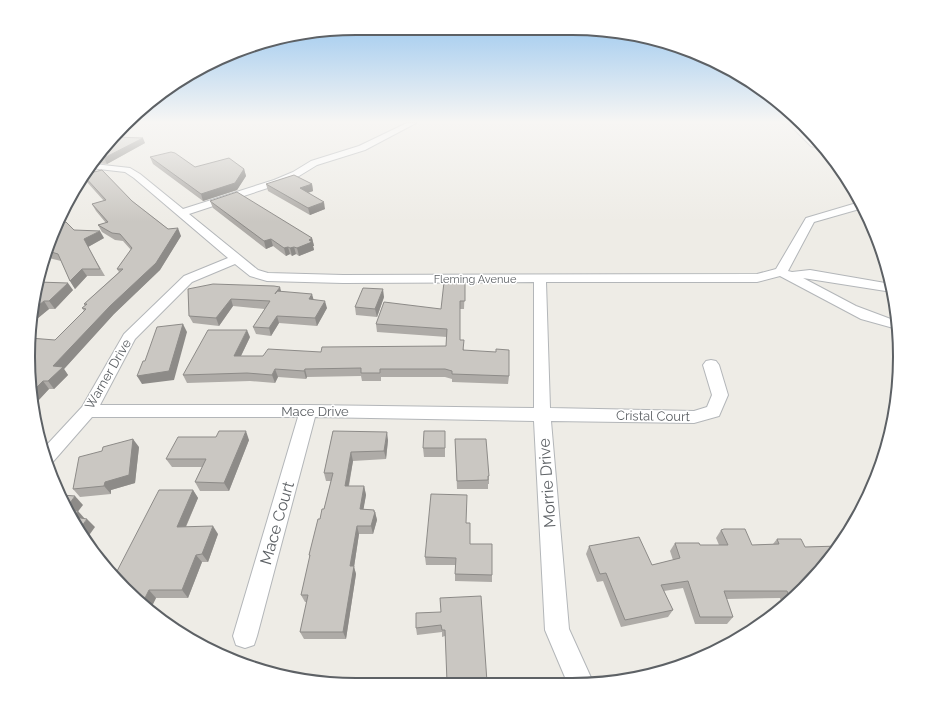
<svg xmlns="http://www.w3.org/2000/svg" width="928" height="713" font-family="Raleway,sans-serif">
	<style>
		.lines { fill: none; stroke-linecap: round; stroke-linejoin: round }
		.minor-casing { stroke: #b3b6b9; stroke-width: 2 }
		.minor { fill: #fff; fill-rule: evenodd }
		.wall { fill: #aeaba7 }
		.shaded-wall { fill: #8d8b88 }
		.building { fill: #cac7c2; stroke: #8d8b88 }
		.labels { text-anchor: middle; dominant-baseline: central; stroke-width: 3; stroke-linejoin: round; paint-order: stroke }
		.far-street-label { font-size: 11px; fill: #5d6165; stroke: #fff }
		.street-label { font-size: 13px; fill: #5d6165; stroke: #fff }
		.near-street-label { font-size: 16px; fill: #5d6165; stroke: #fff }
		.rim { fill: none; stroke: #5d6165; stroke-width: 2 }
	</style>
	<rect width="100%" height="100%" fill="#eeece6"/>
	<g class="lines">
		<g class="minor-casing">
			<g id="minor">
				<path d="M 407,123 L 416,123 L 365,150 L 317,165 L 299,176 L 280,184 L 189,214 L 258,270 L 268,273 L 343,275 L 757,274 L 776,269 L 806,218 L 860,202 L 863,208 L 814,222 L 788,271 L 792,272 L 810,270 L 891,284 L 893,291 L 892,292 L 803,278 L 856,306 L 896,321 L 897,329 L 861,319 L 780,276 L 757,282 L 546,282 L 550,408 L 694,411 L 707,407 L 712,395 L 703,365 L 706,361 L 711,360 L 716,361 L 719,365 L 728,395 L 719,416 L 694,423 L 551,421 L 569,629 L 593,682 L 567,682 L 545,630 L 534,421 L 315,417 L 257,636 L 254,645 L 245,648 L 236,645 L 233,636 L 298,417 L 92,417 L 51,464 L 47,466 L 43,449 L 82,407 L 124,334 L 184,276 L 228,258 L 134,178 L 125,172 L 90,168 L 94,164 L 130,168 L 140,174 L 183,209 L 274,180 L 293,172 L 311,161 L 359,146 ZM 235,264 L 250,276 L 267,281 L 343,283 L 534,282 L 534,408 L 308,405 L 100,405 L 135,339 L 192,282 Z"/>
				<path d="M 788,123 L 795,123 L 821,149 L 811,146 Z"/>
			</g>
		</g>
		<use href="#minor" class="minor"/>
	</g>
	<g class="wall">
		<path d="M 114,137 L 145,143 L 107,164 L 94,163 Z"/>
		<path d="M 150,157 L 195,167 L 244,169 L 246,176 L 237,190 L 203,201 L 153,164 Z"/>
		<path d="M 86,174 L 132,201 L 168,229 L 181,236 L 160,270 L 114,314 L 64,369 L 68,375 L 54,389 L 49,389 L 36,403 L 55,340 L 84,311 L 82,308 L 85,306 L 84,304 L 119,272 L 117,269 L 131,250 L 123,241 L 115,240 L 102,232 L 98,225 L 106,223 L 96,211 L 92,204 L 104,201 L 86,181 L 84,177 Z"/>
		<path d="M 266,184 L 312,184 L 313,191 L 308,193 L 325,209 L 310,215 L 268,191 Z"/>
		<path d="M 210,201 L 312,238 L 314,246 L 313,246 L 314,250 L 299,256 L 296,254 L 292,256 L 290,254 L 286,256 L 273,246 L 266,249 L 213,208 Z"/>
		<path d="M 59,224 L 74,230 L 104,238 L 88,247 L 105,276 L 87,276 L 75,289 L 70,281 L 61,261 L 45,257 Z"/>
		<path d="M 38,282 L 73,290 L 55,309 L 49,309 L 32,323 Z"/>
		<path d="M 465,282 L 464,309 L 460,309 L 460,340 L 464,350 L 509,376 L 508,384 L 452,382 L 452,379 L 445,377 L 381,377 L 381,381 L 362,381 L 361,376 L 307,377 L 306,379 L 278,377 L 275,383 L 250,381 L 187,383 L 183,375 L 250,337 L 241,356 L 263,356 L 321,352 L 446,346 L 447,337 L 377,332 L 376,324 L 441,309 Z"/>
		<path d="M 188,289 L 281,292 L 313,300 L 327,308 L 317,326 L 279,323 L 271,336 L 256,334 L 253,327 L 265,309 L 233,306 L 219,326 L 193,323 L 189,316 Z"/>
		<path d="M 384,297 L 377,317 L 356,315 L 355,307 Z"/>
		<path d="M 333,431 L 388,440 L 386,459 L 353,461 L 349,486 L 364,486 L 366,495 L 363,509 L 374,510 L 374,512 L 375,512 L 377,520 L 373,534 L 359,534 L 354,567 L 356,574 L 346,639 L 304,639 L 300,632 L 307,602 L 305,602 L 301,595 L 310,558 L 309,555 L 320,519 L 324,509 L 331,481 L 326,481 L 324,473 Z"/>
		<path d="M 216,437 L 249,440 L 229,491 L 200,491 L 195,482 L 202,467 L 172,467 L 166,459 Z"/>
		<path d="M 445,439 L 445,457 L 424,457 L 423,448 Z"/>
		<path d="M 455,439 L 489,476 L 489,484 L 488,484 L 488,489 L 457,489 Z"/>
		<path d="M 139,447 L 135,483 L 111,490 L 111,494 L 80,497 L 73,489 Z"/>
		<path d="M 193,490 L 198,498 L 186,527 L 218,534 L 208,562 L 202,562 L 188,598 L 156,598 L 150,610 L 124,589 Z"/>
		<path d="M 466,523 L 470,544 L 492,575 L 492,582 L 455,581 L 455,565 L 426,565 L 425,557 Z"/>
		<path d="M 721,530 L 752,545 L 773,544 L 777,539 L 805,547 L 836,546 L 842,540 L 844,540 L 804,589 L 783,606 L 780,598 L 726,599 L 733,617 L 727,624 L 695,624 L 683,588 L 664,591 L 673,610 L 668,617 L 621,627 L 603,581 L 597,582 L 586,554 L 589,546 L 652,565 L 673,560 L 670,551 L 675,543 L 700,545 L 719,545 L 716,538 Z"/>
		<path d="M 441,612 L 487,682 L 445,636 L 442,637 L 442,632 L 417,635 L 416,628 Z"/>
	</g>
	<g class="shaded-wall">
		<path d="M 143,138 L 145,143 L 107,164 L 104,158 Z"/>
		<path d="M 92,166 L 94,170 L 87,173 Z"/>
		<path d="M 244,169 L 246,176 L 237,190 L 203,201 L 201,194 Z"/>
		<path d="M 312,184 L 313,191 L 301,195 L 300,188 Z"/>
		<path d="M 324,202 L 325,209 L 310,215 L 308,208 Z"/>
		<path d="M 178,228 L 181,236 L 160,270 L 114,314 L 64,369 L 68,375 L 54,389 L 48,381 L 53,366 Z"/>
		<path d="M 100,231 L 104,238 L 88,247 L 84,239 Z"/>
		<path d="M 312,238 L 314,246 L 313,246 L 314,250 L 299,256 L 297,248 Z"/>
		<path d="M 271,239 L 273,246 L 266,249 L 264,241 Z"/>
		<path d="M 288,247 L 290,254 L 286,256 L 284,248 Z"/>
		<path d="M 294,247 L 296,254 L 292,256 L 290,248 Z"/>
		<path d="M 82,269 L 87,276 L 75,289 L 70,281 Z"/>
		<path d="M 68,283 L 73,290 L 55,309 L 49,301 Z"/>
		<path d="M 280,287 L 282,295 L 275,294 Z"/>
		<path d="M 383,289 L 384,297 L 377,317 L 375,309 Z"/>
		<path d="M 312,294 L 314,301 L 309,299 Z"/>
		<path d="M 231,299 L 233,306 L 219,326 L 216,318 Z"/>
		<path d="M 44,301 L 49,309 L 32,323 L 34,309 Z"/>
		<path d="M 325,301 L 327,308 L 317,326 L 315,318 Z"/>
		<path d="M 277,316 L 279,323 L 271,336 L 269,328 Z"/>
		<path d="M 183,324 L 187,332 L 174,380 L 142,384 L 137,376 Z"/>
		<path d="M 247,330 L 250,337 L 237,364 L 234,356 Z"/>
		<path d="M 275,369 L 278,377 L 275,383 L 272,375 Z"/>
		<path d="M 305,369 L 307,377 L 306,379 L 304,371 Z"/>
		<path d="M 43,381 L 49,389 L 36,403 L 34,390 Z"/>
		<path d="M 246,431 L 249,440 L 229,491 L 224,483 Z"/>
		<path d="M 387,432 L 388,440 L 386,459 L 384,451 Z"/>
		<path d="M 133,439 L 139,447 L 135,483 L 111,490 L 111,494 L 104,486 L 105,482 Z"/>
		<path d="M 351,452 L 353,461 L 347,494 L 345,486 Z"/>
		<path d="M 364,486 L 366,495 L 362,518 L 360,509 Z"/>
		<path d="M 193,490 L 198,498 L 182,535 L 177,527 Z"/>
		<path d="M 75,496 L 83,505 L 73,518 L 67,507 Z"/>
		<path d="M 374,510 L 375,514 L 375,512 L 377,520 L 373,534 L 371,526 Z"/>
		<path d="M 78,511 L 86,520 L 74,517 Z"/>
		<path d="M 87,519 L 95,527 L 85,541 L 79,530 Z"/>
		<path d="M 213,526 L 218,534 L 208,562 L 202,554 Z"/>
		<path d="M 357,526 L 359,534 L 354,567 L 356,574 L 346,639 L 343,632 L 350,566 Z"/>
		<path d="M 196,555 L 202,562 L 188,598 L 182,590 Z"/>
		<path d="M 149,590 L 156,598 L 150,610 L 142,604 Z"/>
	</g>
	<g class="building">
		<path d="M 114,137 L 143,138 L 104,158 L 99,158 Z"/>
		<path d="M 171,152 L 175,153 L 195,167 L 229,158 L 244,169 L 235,183 L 201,194 L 150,157 Z"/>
		<path d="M 102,170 L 132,201 L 168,229 L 178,228 L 156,263 L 110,306 L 53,366 L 63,367 L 48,381 L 43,381 L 34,390 L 28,357 L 29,354 L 28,354 L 30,338 L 55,340 L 86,309 L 82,308 L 87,304 L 84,304 L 123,269 L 117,269 L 132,248 L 120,234 L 112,233 L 98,225 L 108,222 L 92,204 L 106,200 L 84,176 L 86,174 Z"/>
		<path d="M 294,175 L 312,184 L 300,188 L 324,202 L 308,208 L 266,184 Z"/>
		<path d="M 237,192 L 312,238 L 309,240 L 312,242 L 297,248 L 294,247 L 290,248 L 288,247 L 284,248 L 271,239 L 264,241 L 210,201 Z"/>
		<path d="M 66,222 L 74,230 L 100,231 L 84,239 L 100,269 L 82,269 L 70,281 L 58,254 L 48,251 L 59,224 Z"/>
		<path d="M 38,282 L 68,283 L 49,301 L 44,301 L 34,309 Z"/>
		<path d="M 444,282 L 465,282 L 465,301 L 460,301 L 460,340 L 464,340 L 463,350 L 496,352 L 496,349 L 509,350 L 509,376 L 452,374 L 452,371 L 445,369 L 380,369 L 380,373 L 361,373 L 361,368 L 305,369 L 304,371 L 275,369 L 272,375 L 247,373 L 183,375 L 208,330 L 247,330 L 234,356 L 263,356 L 268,349 L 321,352 L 322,347 L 446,346 L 447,329 L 376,324 L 384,302 L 441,309 Z"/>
		<path d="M 213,284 L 274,286 L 280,287 L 275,294 L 277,291 L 312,294 L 309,299 L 325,301 L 315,318 L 277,316 L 269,328 L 253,327 L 270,301 L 231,299 L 216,318 L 189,316 L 188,289 Z"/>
		<path d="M 363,288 L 383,289 L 375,309 L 355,307 Z"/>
		<path d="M 183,324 L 169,371 L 137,376 L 143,361 L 145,361 L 157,327 Z"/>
		<path d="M 219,431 L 246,431 L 224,483 L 195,482 L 206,459 L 166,459 L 178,437 L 216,437 Z"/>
		<path d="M 333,431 L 387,432 L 384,451 L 351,452 L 345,486 L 364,486 L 360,509 L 374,510 L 374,512 L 375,512 L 371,526 L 357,526 L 350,566 L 354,566 L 343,632 L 300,632 L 308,595 L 301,595 L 310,555 L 309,555 L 318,519 L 320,519 L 322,509 L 324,509 L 333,473 L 324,473 Z"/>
		<path d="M 424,431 L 445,431 L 445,448 L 423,448 Z"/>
		<path d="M 133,439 L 129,475 L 105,482 L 104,486 L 73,489 L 79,457 L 102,451 L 103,447 Z"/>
		<path d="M 455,439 L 486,439 L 489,476 L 488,476 L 488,480 L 457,481 Z"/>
		<path d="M 159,490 L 193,490 L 177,527 L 213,526 L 202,554 L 196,555 L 182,590 L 149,590 L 142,604 L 124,589 L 114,577 Z"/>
		<path d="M 431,494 L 467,495 L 466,523 L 470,523 L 470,544 L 492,544 L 492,575 L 455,574 L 456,558 L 425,557 Z"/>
		<path d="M 62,495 L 75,496 L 67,507 Z"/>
		<path d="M 69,511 L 78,511 L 74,517 L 87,519 L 79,530 Z"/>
		<path d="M 724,529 L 745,529 L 752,545 L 779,544 L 777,539 L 801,539 L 805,547 L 839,546 L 804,589 L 791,600 L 787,591 L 724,591 L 733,617 L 700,617 L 688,581 L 661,585 L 673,610 L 625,620 L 606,573 L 600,574 L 589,546 L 639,537 L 652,565 L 680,558 L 675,543 L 699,543 L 700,545 L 728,545 L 721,530 Z"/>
		<path d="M 481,596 L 487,682 L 447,682 L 445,630 L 442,630 L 441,625 L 416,628 L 416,613 L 441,612 L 440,598 Z"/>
	</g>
	<linearGradient id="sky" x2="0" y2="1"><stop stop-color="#90c2ee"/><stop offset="0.55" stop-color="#f7f6f4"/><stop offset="1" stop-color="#f7f6f4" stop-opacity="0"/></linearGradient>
	<rect width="928" height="222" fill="url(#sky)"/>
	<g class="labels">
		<g class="far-street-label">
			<text x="475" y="279">Fleming Avenue</text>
		</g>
		<g class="street-label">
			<text transform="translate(108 374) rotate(-60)">Warner Drive</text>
			<text x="315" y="411">Mace Drive</text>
			<text transform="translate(653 416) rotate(1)">Cristal Court</text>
		</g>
		<g class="near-street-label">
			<text transform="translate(547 483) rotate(-94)">Morrie Drive</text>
			<text transform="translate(277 523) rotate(-74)">Mace Court</text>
		</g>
	</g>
	<path d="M0 0H928V713H0ZM356 35H572A321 321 0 0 1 893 356V357A321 321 0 0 1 572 678H356A321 321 0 0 1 35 357V356A321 321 0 0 1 356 35Z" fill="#fff" fill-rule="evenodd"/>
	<path class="rim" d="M356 35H572A321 321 0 0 1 893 356V357A321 321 0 0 1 572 678H356A321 321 0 0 1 35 357V356A321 321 0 0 1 356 35Z"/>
</svg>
